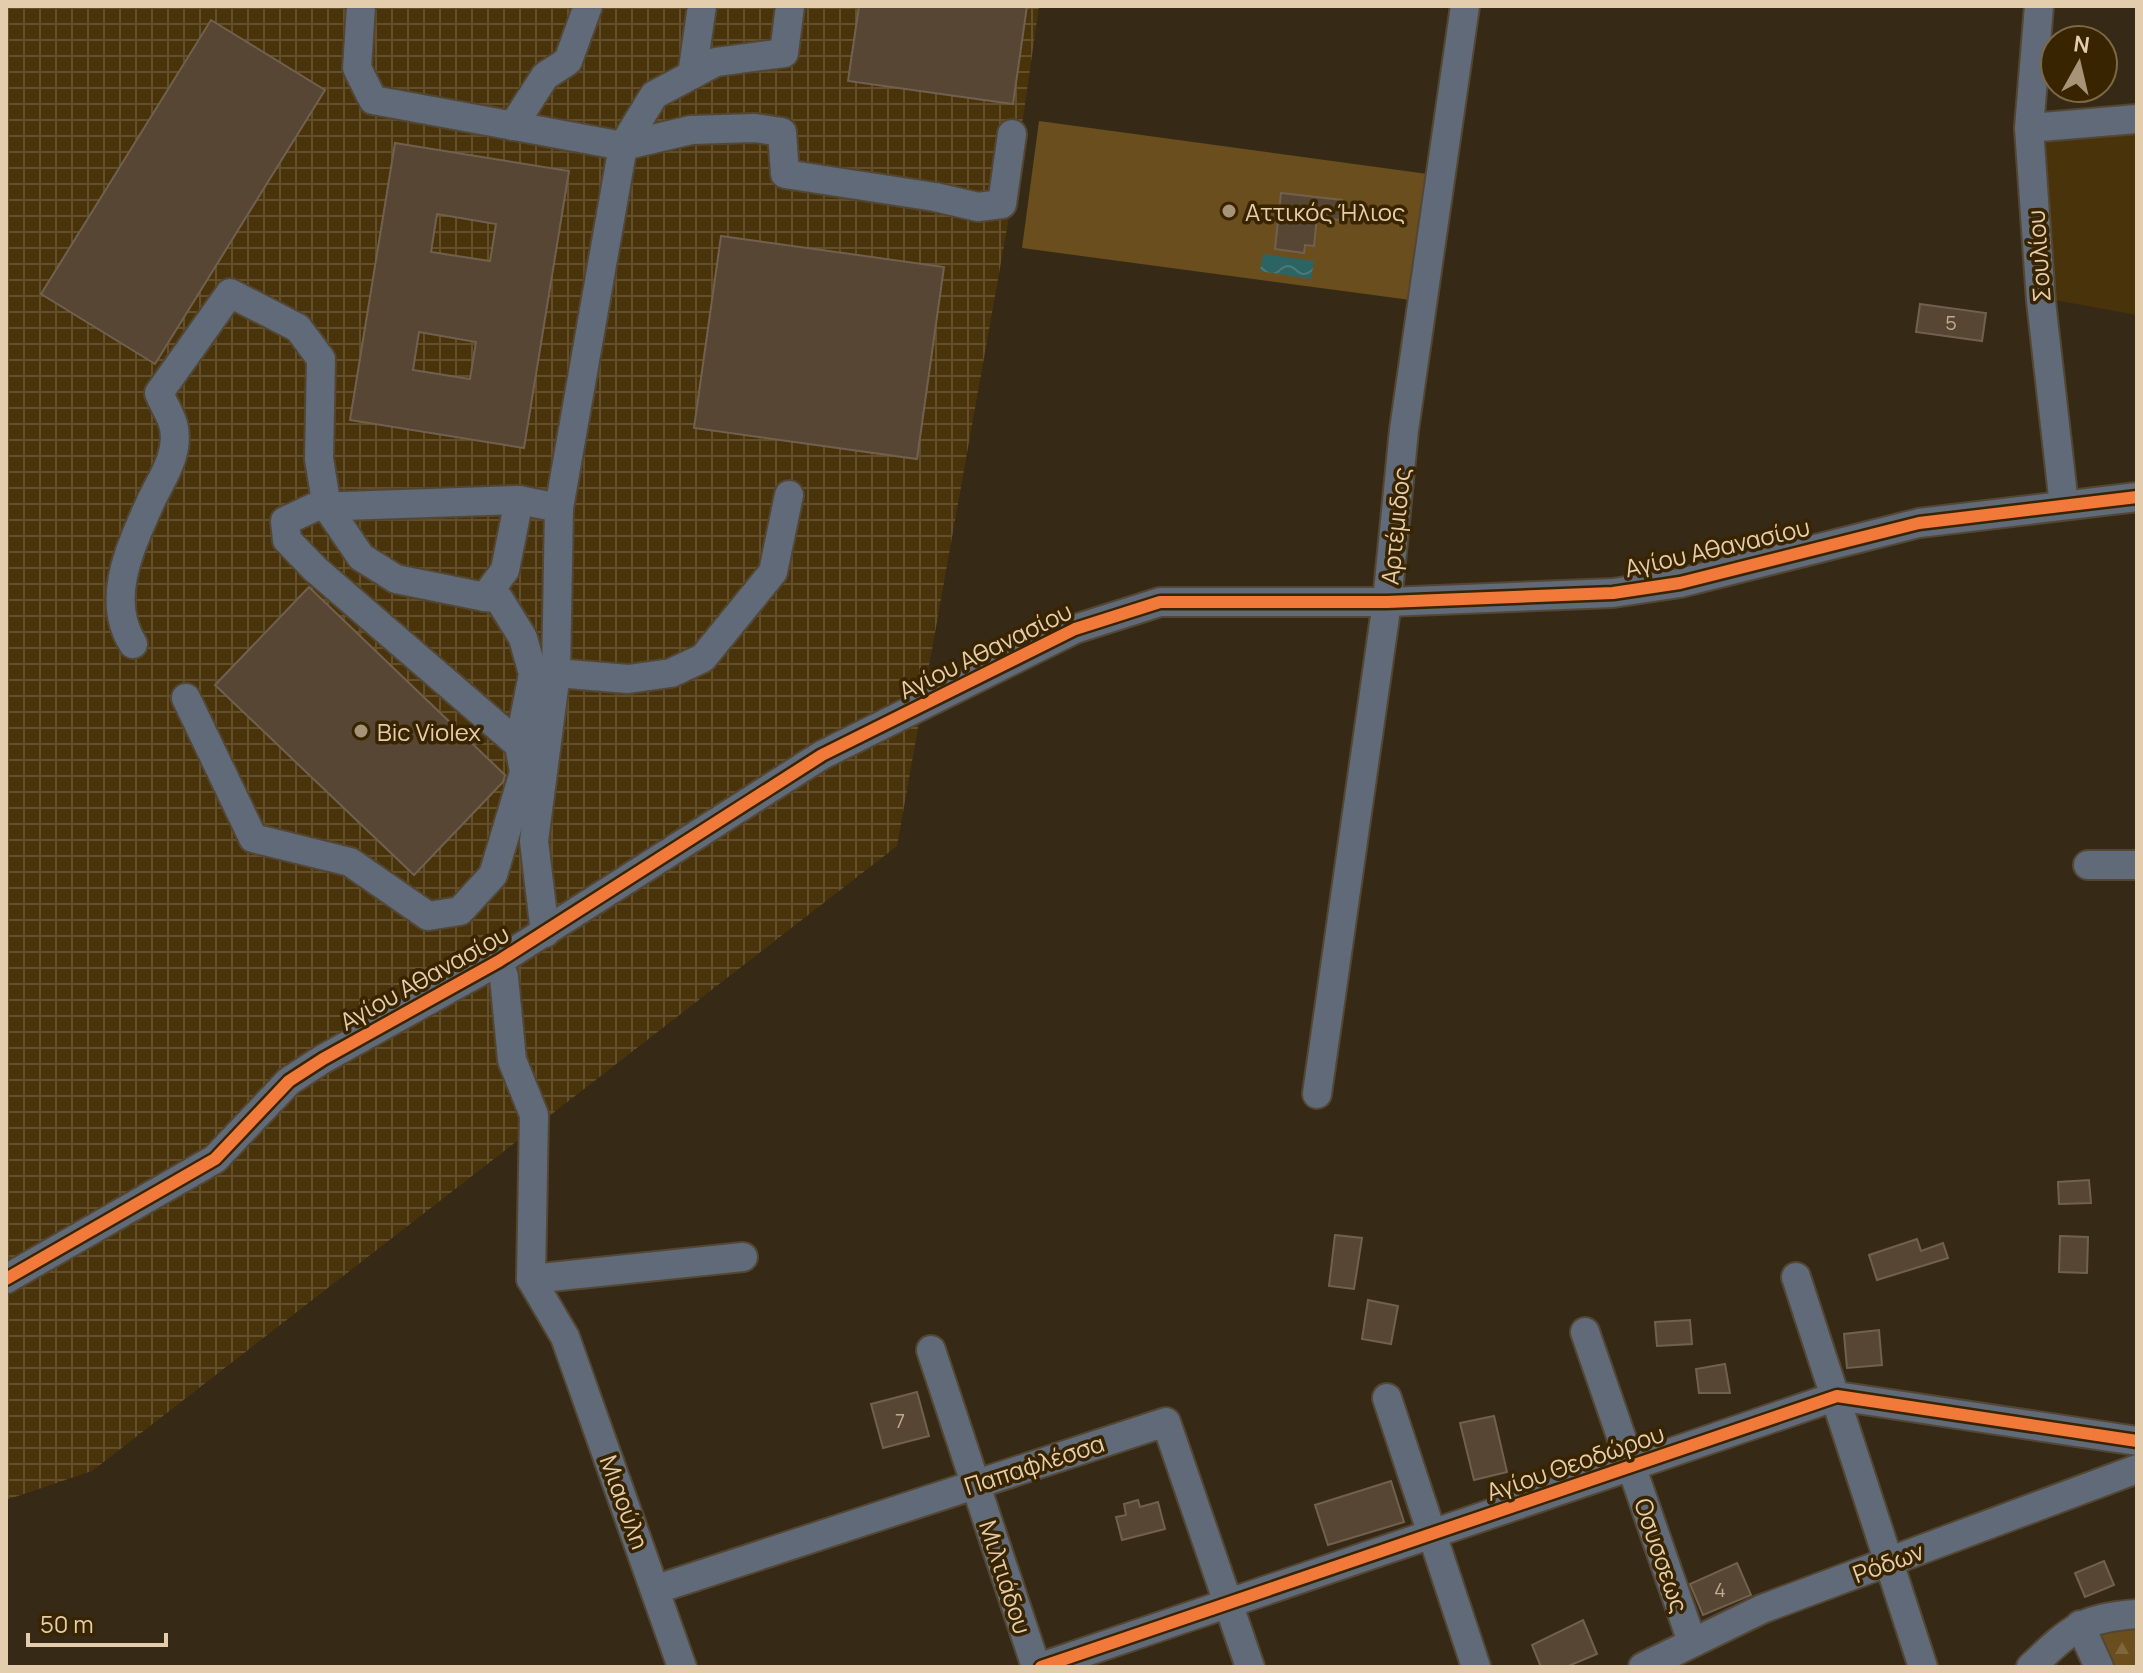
<svg xmlns="http://www.w3.org/2000/svg" width="2143" height="1673" font-family="Manrope,sans-serif">
	<style>
		.built { fill: #49330a }
		.industrial { fill: url(#industrial-grid) }
		.forest { fill: url(#forest-firs) }
		.green { fill: #6b4e1e }
		.water { fill: url(#water-waves) }
		.building { fill: #564633; stroke: #72604e; stroke-width: 2; fill-rule: evenodd }
		.lines { fill: none; stroke-linecap: round; stroke-linejoin: round }
		.minor-casing { stroke: #534734; stroke-width: 32 }
		.minor { stroke: #606a78; stroke-width: 28 }
		.cycleway-casing { stroke: #392400; stroke-width: 17 }
		.cycleway { stroke: #f17a3a; stroke-width: 12 }
		.poi-dot { fill: #a79478; stroke: #392400; stroke-width: 3 }
		.labels { text-anchor: middle; dominant-baseline: central; stroke-width: 7; stroke-linejoin: round; paint-order: stroke }
		.number-label { font-size: 20px; fill: #c0ab8e }
		.poi-label { font-size: 24px; fill: #e4cdad; stroke: #392400; text-anchor: start }
		.street-label { font-size: 24px; fill: #e4cdad; stroke: #392400 }
	</style>
	<defs>
		<pattern id="industrial-grid" width="8" height="8" patternUnits="userSpaceOnUse" patternTransform="scale(2)"><rect width="8" height="8" fill="#49330a"/><path d="M0 4h8M4 0v8" fill="none" stroke="#634f2b"/></pattern>
		<pattern id="forest-firs" width="22" height="20" patternUnits="userSpaceOnUse" patternTransform="scale(2)"><rect width="22" height="20" fill="#6b4e1e"/><path d="M5 1l3.5 6h-7zM16 11l3.5 6h-7z" fill="#80663c"/></pattern>
		<pattern id="water-waves" width="16" height="10" patternUnits="userSpaceOnUse" patternTransform="scale(2)"><rect width="16" height="10" fill="#2c6463"/><path d="M0 5q4-4 8 0t8 0" fill="none" stroke="#4a7977"/></pattern>
	</defs>
	<rect width="100%" height="100%" fill="#362a16"/>
	<path class="built" d="M 2137,129 L 2137,315 L 2054,300 L 2036,136 Z"/>
	<path class="industrial" d="M 6,6 L 1039,6 L 1008,223 L 897,846 L 92,1471 L 6,1500 Z"/>
	<path class="forest" d="M 2137,1624 L 2137,1667 L 2109,1667 L 2093,1632 Z"/>
	<path class="green" d="M 1039,121 L 1435,175 L 1418,301 L 1022,248 Z"/>
	<path class="water" d="M 1263,254 L 1314,261 L 1311,279 L 1260,271 Z"/>
	<g class="building">
		<path d="M 859,6 L 1027,6 L 1013,104 L 848,81 Z"/>
		<path d="M 211,20 L 325,90 L 155,364 L 41,294 Z"/>
		<path d="M 395,143 L 569,171 L 524,448 L 350,420 ZM 437,214 L 496,224 L 490,261 L 431,252 ZM 419,332 L 476,342 L 470,379 L 413,370 Z"/>
		<path d="M 1281,193 L 1342,200 L 1339,220 L 1317,217 L 1314,246 L 1305,245 L 1304,253 L 1275,249 Z"/>
		<path d="M 721,236 L 944,267 L 917,459 L 694,428 Z"/>
		<path d="M 1920,304 L 1986,313 L 1982,341 L 1916,332 Z"/>
		<path d="M 309,587 L 505,775 L 503,782 L 414,875 L 215,685 Z"/>
		<path d="M 2089,1180 L 2091,1203 L 2059,1204 L 2058,1182 Z"/>
		<path d="M 1335,1235 L 1362,1238 L 1354,1289 L 1329,1286 Z"/>
		<path d="M 2060,1236 L 2088,1237 L 2087,1273 L 2059,1272 Z"/>
		<path d="M 1917,1239 L 1921,1251 L 1943,1243 L 1948,1258 L 1877,1280 L 1869,1255 Z"/>
		<path d="M 1368,1300 L 1398,1306 L 1391,1344 L 1362,1339 Z"/>
		<path d="M 1690,1320 L 1692,1344 L 1657,1346 L 1655,1322 Z"/>
		<path d="M 1879,1330 L 1882,1365 L 1847,1368 L 1844,1334 Z"/>
		<path d="M 1725,1364 L 1730,1393 L 1699,1393 L 1696,1369 Z"/>
		<path d="M 917,1392 L 929,1436 L 883,1448 L 871,1404 Z"/>
		<path d="M 1494,1416 L 1507,1472 L 1474,1480 L 1460,1423 Z"/>
		<path d="M 1391,1481 L 1404,1522 L 1328,1545 L 1315,1505 Z"/>
		<path d="M 1138,1500 L 1140,1507 L 1158,1502 L 1165,1529 L 1122,1540 L 1116,1517 L 1126,1515 L 1124,1504 Z"/>
		<path d="M 2104,1561 L 2114,1585 L 2085,1597 L 2075,1573 Z"/>
		<path d="M 1737,1563 L 1751,1595 L 1703,1615 L 1690,1584 Z"/>
		<path d="M 1583,1620 L 1597,1654 L 1566,1667 L 1541,1667 L 1532,1645 Z"/>
	</g>
	<g class="lines">
		<g class="minor-casing">
			<g id="minor">
				<path d="M 361,6 L 357,68 L 373,100 L 623,146 L 691,130 L 755,128 L 782,132 L 785,174 L 935,197 L 978,207 L 1002,204 L 1012,134"/>
				<path d="M 2039,6 L 2029,128 L 2041,301 L 2064,505"/>
				<path d="M 692,75 L 702,6"/>
				<path d="M 513,126 L 545,76 L 568,61 L 588,6"/>
				<path d="M 2029,128 L 2137,119"/>
				<path d="M 485,597 L 499,599 L 523,638 L 533,674 L 519,745"/>
				<path d="M 133,644 C 105,600 130,548 150,503 C 161,479 179,456 174,428 C 172,416 163,404 159,393 L 230,293 L 298,328 L 321,359 L 319,459 L 327,507 L 361,557 L 396,579 L 485,597 L 505,570 L 519,500"/>
				<path d="M 556,673 L 628,679 L 671,673 L 703,658 L 773,572 L 789,495"/>
				<path d="M 186,698 L 253,838 L 350,862 L 428,916 L 460,911 L 493,875 L 524,772 L 519,745 L 315,569 L 287,540 L 285,521 L 315,507 L 519,500 L 559,508"/>
				<path d="M 2088,865 L 2137,865"/>
				<path d="M 545,933 L 534,841 L 556,673 L 559,508 L 623,146 L 654,95 L 716,62 L 784,53 L 790,6"/>
				<path d="M 499,961 L 504,977 L 512,1060 L 534,1115 L 531,1279 L 565,1337 L 682,1667"/>
				<path d="M 1317,1094 L 1387,602 L 1404,430 L 1465,6"/>
				<path d="M 1796,1277 L 1923,1667"/>
				<path d="M 6,1279 L 215,1159 L 289,1081 L 323,1059 L 499,961 L 822,755 L 1075,629 L 1160,602 L 1387,602 L 1613,593 L 1680,583 L 1919,523 L 2137,497"/>
				<path d="M 531,1279 L 743,1257"/>
				<path d="M 1585,1332 L 1692,1642"/>
				<path d="M 931,1350 L 1036,1667"/>
				<path d="M 1387,1398 L 1476,1667"/>
				<path d="M 657,1589 L 1166,1422 L 1250,1667"/>
				<path d="M 2080,1625 L 2099,1667"/>
				<path d="M 1041,1667 L 1837,1396 L 2137,1441"/>
				<path d="M 1643,1667 L 1762,1609 L 2137,1469"/>
				<path d="M 2031,1667 C 2071,1629 2081,1618 2137,1614"/>
			</g>
		</g>
		<use href="#minor" class="minor"/>
		<g class="cycleway-casing">
			<g id="cycleway">
				<path d="M 6,1279 L 215,1159 L 289,1081 L 323,1059 L 499,961 L 822,755 L 1075,629 L 1160,602 L 1387,602 L 1613,593 L 1680,583 L 1919,523 L 2137,497"/>
				<path d="M 1041,1667 L 1837,1396 L 2137,1441"/>
			</g>
		</g>
		<use href="#cycleway" class="cycleway"/>
	</g>
	<g class="poi-dot">
		<circle cx="1229" cy="211" r="8"/>
		<circle cx="361" cy="731" r="8"/>
	</g>
	<g class="labels">
		<g class="number-label">
			<text x="1951" y="322">5</text>
			<text x="900" y="1420">7</text>
			<text x="1720" y="1589">4</text>
		</g>
		<g class="poi-label">
			<text x="1245" y="211">Αττικός Ήλιος</text>
			<text x="377" y="731">Bic Violex</text>
		</g>
		<g class="street-label">
			<text transform="translate(2038 256) rotate(-94)">Σουλίου</text>
			<text transform="translate(1395 526) rotate(-84)">Αρτέμιδος</text>
			<text transform="translate(1717 547) rotate(-13)">Αγίου Αθανασίου</text>
			<text transform="translate(985 650) rotate(-26)">Αγίου Αθανασίου</text>
			<text transform="translate(424 977) rotate(-29)">Αγίου Αθανασίου</text>
			<text transform="translate(1575 1462) rotate(-19)">Αγίου Θεοδώρου</text>
			<text transform="translate(1034 1464) rotate(-18)">Παπαφλέσσα</text>
			<text transform="translate(625 1502) rotate(70)">Μιαούλη</text>
			<text transform="translate(1662 1555) rotate(71)">Οσυσσεως</text>
			<text transform="translate(1888 1562) rotate(-20)">Ρόδων</text>
			<text transform="translate(1006 1577) rotate(72)">Μιλτιάδου</text>
		</g>
	</g>
	<rect width="2143" height="1673" fill="none" stroke="#e4cdad" stroke-width="16"/>
	<g transform="translate(2079 64) rotate(8)"><circle r="38" fill="#392400" stroke="#7d6845" stroke-width="2"/>
	<path d="M0-6L14 30L0 20L-14 30Z" fill="#a79478"/>
	<text y="-12" font-size="22" font-weight="bold" text-anchor="middle" fill="#e4cdad">N</text>
	</g>
	<path d="M28 1633v12h138v-12" fill="none" stroke="#e4cdad" stroke-width="4"/>
	<text x="40" y="1633" font-size="24" fill="#e4cdad" stroke="#392400" stroke-width="6" paint-order="stroke">50 m</text>
</svg>
